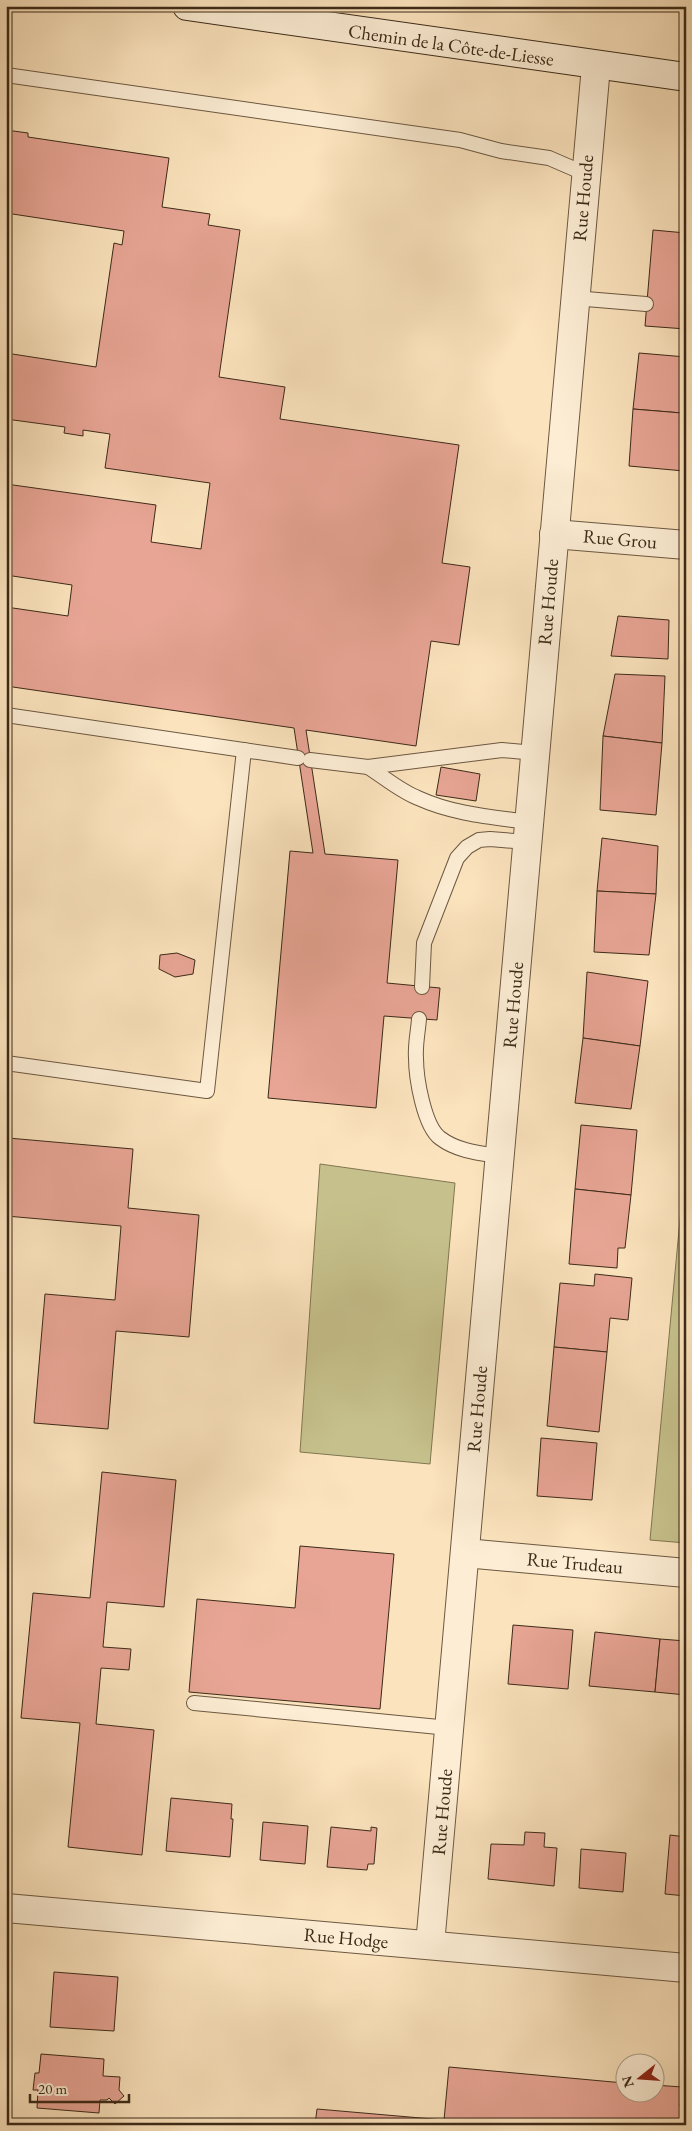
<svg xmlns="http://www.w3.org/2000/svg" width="692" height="2131" font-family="'EB Garamond',serif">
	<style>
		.green { fill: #c6c18c; stroke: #817652 }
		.building { fill: #e8a595; stroke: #3c2a18 }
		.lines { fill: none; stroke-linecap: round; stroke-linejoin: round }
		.service-casing { stroke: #6c5841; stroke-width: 16 }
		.minor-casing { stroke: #6c5841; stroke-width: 30 }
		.secondary-casing { stroke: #3c2a18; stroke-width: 30 }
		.service { stroke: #fcedd4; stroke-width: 14 }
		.minor { stroke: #fcedd4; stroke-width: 28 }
		.secondary { stroke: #fcedd4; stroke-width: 28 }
		.labels { text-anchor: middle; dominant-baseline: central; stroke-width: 4; stroke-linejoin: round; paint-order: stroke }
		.street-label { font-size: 19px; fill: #3c2a18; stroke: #fcedd4 }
	</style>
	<rect width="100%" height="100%" fill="#fbe3bd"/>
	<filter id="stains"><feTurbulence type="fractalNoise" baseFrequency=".004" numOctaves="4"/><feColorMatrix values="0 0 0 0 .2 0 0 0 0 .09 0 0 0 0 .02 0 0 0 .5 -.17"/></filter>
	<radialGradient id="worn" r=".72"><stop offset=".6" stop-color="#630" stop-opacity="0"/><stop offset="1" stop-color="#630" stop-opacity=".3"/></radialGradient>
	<g class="green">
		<path d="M 320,1164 L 455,1183 L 430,1464 L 300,1452 Z"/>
		<path d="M 682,1198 L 686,1198 L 686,1543 L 650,1540 Z"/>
	</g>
	<g class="building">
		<path d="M 6,130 L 28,133 L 28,137 L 169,158 L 162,207 L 210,214 L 208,225 L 240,230 L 219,377 L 285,387 L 280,419 L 459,445 L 442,563 L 470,567 L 459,645 L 431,641 L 416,746 L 306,730 L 325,854 L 398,860 L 387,983 L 440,988 L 437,1020 L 384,1016 L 376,1108 L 268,1098 L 290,851 L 313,853 L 294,728 L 6,686 L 6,607 L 68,616 L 72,585 L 6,575 L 6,484 L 156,505 L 151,542 L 201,549 L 210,483 L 105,468 L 110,434 L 83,430 L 83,436 L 64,433 L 65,427 L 6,419 L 6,353 L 96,367 L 114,243 L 122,245 L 124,231 L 6,213 Z"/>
		<path d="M 653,230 L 686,233 L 686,329 L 645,326 Z"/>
		<path d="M 639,353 L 686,357 L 686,399 L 684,399 L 682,413 L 633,409 Z"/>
		<path d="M 633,409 L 682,413 L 681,430 L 686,430 L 684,471 L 629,466 Z"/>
		<path d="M 618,616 L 669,620 L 668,659 L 611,656 Z"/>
		<path d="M 615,674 L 665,676 L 662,743 L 603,736 Z"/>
		<path d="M 603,736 L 662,743 L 656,815 L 600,810 Z"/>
		<path d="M 441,767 L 480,774 L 476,801 L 436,795 Z"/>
		<path d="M 602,838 L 658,846 L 656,894 L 597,891 Z"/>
		<path d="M 597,891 L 656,894 L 649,955 L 594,952 Z"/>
		<path d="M 177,953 L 195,960 L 193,974 L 175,977 L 159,969 L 160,955 Z"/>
		<path d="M 587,972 L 648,981 L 640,1046 L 583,1038 Z"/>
		<path d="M 583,1038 L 640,1046 L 631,1109 L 575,1103 Z"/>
		<path d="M 581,1125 L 637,1130 L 631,1195 L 575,1189 Z"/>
		<path d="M 8,1138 L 133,1149 L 128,1208 L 199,1215 L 189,1337 L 116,1331 L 108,1429 L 34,1423 L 45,1294 L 115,1300 L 121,1226 L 6,1216 Z"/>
		<path d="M 575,1189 L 631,1195 L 625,1248 L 618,1248 L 617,1268 L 569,1264 Z"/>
		<path d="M 595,1274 L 632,1278 L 628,1320 L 610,1318 L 607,1352 L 554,1347 L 560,1283 L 594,1286 Z"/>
		<path d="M 554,1347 L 607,1352 L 599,1432 L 547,1426 Z"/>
		<path d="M 541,1438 L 597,1443 L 592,1500 L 537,1496 Z"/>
		<path d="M 102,1472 L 176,1480 L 164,1607 L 107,1602 L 103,1647 L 131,1649 L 129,1670 L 101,1668 L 96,1724 L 154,1730 L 142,1855 L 68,1847 L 80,1723 L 21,1718 L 33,1593 L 90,1598 Z"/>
		<path d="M 300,1546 L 394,1554 L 380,1709 L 189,1692 L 197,1599 L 295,1608 Z"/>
		<path d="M 513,1625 L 573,1630 L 568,1689 L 508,1684 Z"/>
		<path d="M 595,1632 L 660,1639 L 655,1692 L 589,1686 Z"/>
		<path d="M 660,1639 L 686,1641 L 686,1695 L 655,1692 Z"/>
		<path d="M 171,1798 L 232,1804 L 231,1819 L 233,1819 L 230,1857 L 166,1851 Z"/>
		<path d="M 263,1822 L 308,1826 L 305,1864 L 260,1860 Z"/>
		<path d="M 331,1827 L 371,1831 L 371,1827 L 377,1828 L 374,1864 L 368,1864 L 367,1870 L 327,1867 Z"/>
		<path d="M 525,1832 L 545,1833 L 544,1847 L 557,1848 L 554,1886 L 488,1879 L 491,1844 L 524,1845 Z"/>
		<path d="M 670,1835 L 686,1837 L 686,1896 L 665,1894 Z"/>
		<path d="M 581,1849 L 626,1853 L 623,1892 L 579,1888 Z"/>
		<path d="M 54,1972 L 118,1977 L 114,2031 L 50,2027 Z"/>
		<path d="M 41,2054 L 104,2059 L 103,2076 L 120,2077 L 119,2090 L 124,2096 L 115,2104 L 109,2098 L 107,2100 L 100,2100 L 99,2113 L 37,2108 L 38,2090 L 33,2090 L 35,2073 L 39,2073 Z"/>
		<path d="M 449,2067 L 624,2083 L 624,2094 L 654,2094 L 654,2085 L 682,2087 L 680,2106 L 686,2106 L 686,2125 L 315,2125 L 317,2109 L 444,2120 Z"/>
	</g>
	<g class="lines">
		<g class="service-casing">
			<g id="service">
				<path d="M 6,75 L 460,140 L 501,151 L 549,158 L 586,174"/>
				<path d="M 574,298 L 646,304"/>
				<path d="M 6,715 L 298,758"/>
				<path d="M 310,760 L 368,767 L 502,750 L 535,753"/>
				<path d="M 368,767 C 384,777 400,791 418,798 C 453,814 491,817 528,822"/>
				<path d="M 422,987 L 424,943 L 457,858 L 467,847 L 479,840 L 490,839 L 527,842"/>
				<path d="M 419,1019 C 418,1032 415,1045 416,1058 C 416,1078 424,1126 440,1138 C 457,1151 479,1153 499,1156"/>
				<path d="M 6,1063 L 207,1091 L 244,750"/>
				<path d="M 194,1703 L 449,1728"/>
			</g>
		</g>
		<g class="minor-casing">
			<g id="minor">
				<path d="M 554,534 L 686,545"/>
				<path d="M 465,1553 L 686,1573"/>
				<path d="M 6,1908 L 686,1968"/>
				<path d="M 430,1945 L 596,66"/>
			</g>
		</g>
		<g class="secondary-casing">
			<path id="secondary" d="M 187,6 L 686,77"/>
		</g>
		<use href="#service" class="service"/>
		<use href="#minor" class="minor"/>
		<use href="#secondary" class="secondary"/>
	</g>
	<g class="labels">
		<g class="street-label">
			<text transform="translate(451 45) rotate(8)">Chemin de la Côte-de-Liesse</text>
			<text transform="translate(583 198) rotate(-85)">Rue Houde</text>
			<text transform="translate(620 539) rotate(5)">Rue Grou</text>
			<text transform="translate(548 602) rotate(-85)">Rue Houde</text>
			<text transform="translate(513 1005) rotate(-85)">Rue Houde</text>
			<text transform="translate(477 1409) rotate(-85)">Rue Houde</text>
			<text transform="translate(575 1563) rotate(5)">Rue Trudeau</text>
			<text transform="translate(442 1812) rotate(-85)">Rue Houde</text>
			<text transform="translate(346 1938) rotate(5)">Rue Hodge</text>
		</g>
	</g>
	<rect width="692" height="2131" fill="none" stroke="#fbe3bd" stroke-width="25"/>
	<rect x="8" y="8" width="677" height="2116" fill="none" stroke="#3c2a18" stroke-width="2.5"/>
	<rect x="12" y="12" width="667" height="2106" fill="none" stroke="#3c2a18"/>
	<g transform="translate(640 2078) rotate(253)"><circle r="24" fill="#fcedd4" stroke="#af9f89"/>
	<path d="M0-4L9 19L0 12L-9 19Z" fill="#8f2418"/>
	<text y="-8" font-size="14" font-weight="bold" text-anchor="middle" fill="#3c2a18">N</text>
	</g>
	<path d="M30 2094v8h99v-8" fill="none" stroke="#3c2a18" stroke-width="2.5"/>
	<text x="38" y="2094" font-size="15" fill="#3c2a18" stroke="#fcedd4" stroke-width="4" paint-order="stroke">20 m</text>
	<rect width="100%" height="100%" filter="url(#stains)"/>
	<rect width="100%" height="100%" fill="url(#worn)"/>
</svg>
